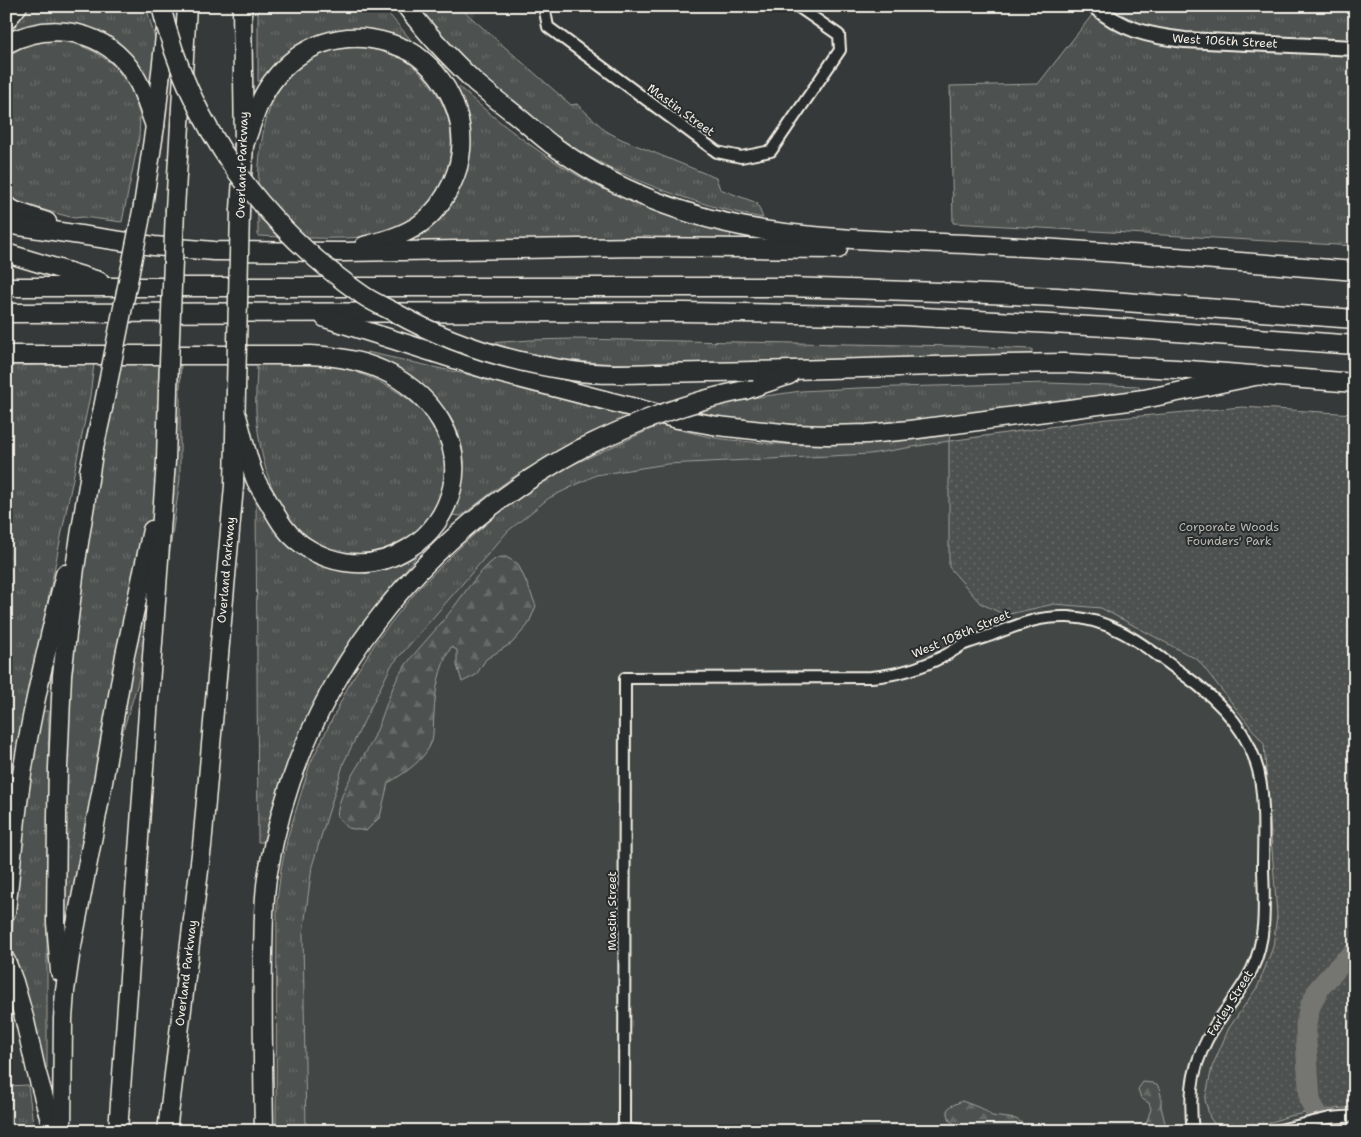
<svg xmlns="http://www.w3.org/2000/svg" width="1361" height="1137" font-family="'Shantell Sans',sans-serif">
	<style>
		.built { fill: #434645 }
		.grass { fill: url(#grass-tufts); stroke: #a1a19c }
		.forest { fill: url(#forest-firs); stroke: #a1a19c }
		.park { fill: url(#park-dots); stroke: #a1a19c }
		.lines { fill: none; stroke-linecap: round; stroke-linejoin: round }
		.river { stroke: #757572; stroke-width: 21 }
		.street-casing { stroke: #f4f1e8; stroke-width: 14 }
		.secondary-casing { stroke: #f4f1e8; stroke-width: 18 }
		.highway-casing { stroke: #f4f1e8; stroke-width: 21 }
		.street { stroke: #2a2d2e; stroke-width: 10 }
		.secondary { stroke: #2a2d2e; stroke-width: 14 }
		.highway { stroke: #2a2d2e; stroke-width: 18 }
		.highway-bridge-casing { stroke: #f4f1e8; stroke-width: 21; stroke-linecap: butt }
		.highway-bridge { stroke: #2a2d2e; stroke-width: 18 }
		.labels { text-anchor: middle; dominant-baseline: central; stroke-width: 4; stroke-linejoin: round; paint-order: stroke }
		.street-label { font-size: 12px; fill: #f4f1e8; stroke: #2a2d2e }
		.park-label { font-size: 12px; fill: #bab9b2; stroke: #2a2d2e }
	</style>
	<defs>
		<pattern id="grass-tufts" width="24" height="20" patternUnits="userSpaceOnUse" patternTransform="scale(1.25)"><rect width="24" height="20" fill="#4e514f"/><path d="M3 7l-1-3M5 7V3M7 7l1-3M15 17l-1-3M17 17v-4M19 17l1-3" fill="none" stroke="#686a68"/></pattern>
		<pattern id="forest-firs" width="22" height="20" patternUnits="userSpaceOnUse" patternTransform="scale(1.25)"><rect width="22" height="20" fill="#4e514f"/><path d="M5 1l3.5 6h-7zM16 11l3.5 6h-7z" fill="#686a68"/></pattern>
		<pattern id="park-dots" width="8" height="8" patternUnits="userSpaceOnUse" patternTransform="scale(1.25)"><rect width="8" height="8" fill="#4e514f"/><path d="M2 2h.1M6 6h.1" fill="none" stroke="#686a68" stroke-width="1.8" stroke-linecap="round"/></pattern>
	</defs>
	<rect width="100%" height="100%" fill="#363939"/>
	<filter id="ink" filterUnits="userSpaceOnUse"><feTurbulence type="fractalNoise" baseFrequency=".02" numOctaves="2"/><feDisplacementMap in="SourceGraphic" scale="10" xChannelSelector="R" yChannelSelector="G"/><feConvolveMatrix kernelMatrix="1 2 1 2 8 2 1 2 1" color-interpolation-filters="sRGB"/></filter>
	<g filter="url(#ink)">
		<g class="built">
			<path d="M 458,6 L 481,6 L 472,18 Z"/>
			<path d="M 1242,407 L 1355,414 L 1355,1131 L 306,1131 L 303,934 L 312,866 L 344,762 L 391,666 L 508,531 L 549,498 L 596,475 L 667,464 L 870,454 L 995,433 L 1107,419 Z"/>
		</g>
		<g class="grass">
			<path d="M 26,6 L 146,6 L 157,46 L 152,91 L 110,41 L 6,36 L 6,33 Z"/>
			<path d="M 258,6 L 382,6 L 411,40 L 407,44 L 341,33 L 262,83 L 258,81 Z"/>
			<path d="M 411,6 L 458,6 L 571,105 L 577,104 L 606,131 L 621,139 L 716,178 L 720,189 L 757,203 L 763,218 C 670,200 582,163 509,102 C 474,73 443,39 411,6 Z"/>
			<path d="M 1099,6 L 1355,6 L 1355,246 L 953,223 L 950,86 L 1038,84 Z"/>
			<path d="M 45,41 L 72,42 L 95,52 L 115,66 L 132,91 L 140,116 L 139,138 L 122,222 L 83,217 L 74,218 L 33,207 L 16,202 L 6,196 L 6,57 L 21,48 Z"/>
			<path d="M 359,47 C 376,50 392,52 406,61 C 426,74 443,99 449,122 C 451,126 450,132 451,137 C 453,176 431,216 393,231 C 377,237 361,237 345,238 C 316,239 287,237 258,236 C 258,188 254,120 285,81 C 296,67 313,57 329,51 C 338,48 350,48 359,47 Z"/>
			<path d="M 459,87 C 500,124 543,157 591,183 C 635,206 684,218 731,233 L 730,239 L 418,242 L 418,237 L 434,223 L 459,182 L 456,90 Z"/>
			<path d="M 572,339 L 959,346 L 1032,349 L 1032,354 L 656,364 C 638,364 620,364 602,363 C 563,361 526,353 489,343 L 531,340 Z"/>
			<path d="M 367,352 L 478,377 L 634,417 C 596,434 559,451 523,471 C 501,484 481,501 461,516 L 451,515 L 456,436 L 365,358 Z"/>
			<path d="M 181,363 L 180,389 L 180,479 L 166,579 L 155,628 L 75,885 L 66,921 L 61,922 L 69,675 L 94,485 L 120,364 Z"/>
			<path d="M 257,363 C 286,364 315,363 344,368 C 350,369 356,372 361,374 C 392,386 421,403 437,433 C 439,437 442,442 443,447 C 445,451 444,457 445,462 C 447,483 439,508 424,525 C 409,542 376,556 353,554 C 348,553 343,553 338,552 C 278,537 260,465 256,412 C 255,396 257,379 257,363 Z"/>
			<path d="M 94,364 L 90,396 L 31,682 L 6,824 L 6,366 Z"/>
			<path d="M 1048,383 L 1139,386 L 1140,392 L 950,416 L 871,424 L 818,425 L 759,422 L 722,418 L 698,411 L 745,399 L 801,391 L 858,388 Z"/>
			<path d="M 660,425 C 679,429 698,435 716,438 C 794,449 873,446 950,435 L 949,441 L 870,454 L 667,464 L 596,475 L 549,498 L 508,531 L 391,666 L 344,762 L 312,866 L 303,934 L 306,1131 L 276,1131 L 277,901 L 281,869 L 288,836 L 310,764 L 351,681 L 378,639 L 417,590 L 459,548 L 500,512 L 538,486 L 570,466 Z"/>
			<path d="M 256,500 L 263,500 L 296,550 L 317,564 L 342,570 L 392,566 L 420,552 L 363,622 L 338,658 L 308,715 L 288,762 L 263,842 L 258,842 Z"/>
			<path d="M 43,711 L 49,711 L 47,887 L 47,1068 L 43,1069 L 11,945 L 17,878 L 32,762 L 39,724 Z"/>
			<path d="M 28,1085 L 34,1131 L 6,1131 L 7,1086 Z"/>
		</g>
		<g class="forest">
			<path d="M 506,557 L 518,564 L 528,586 L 536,606 L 528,625 L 512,643 L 486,659 L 476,675 L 462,682 L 457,665 L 457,650 L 451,647 C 439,668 435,691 434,714 C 433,722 434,733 432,741 C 425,760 405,773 388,783 L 380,817 L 366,831 L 348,828 L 337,816 C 340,786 362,763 374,737 C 384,715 389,691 402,670 C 415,651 432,635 446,617 C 462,598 475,574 495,559 C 499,557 502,557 506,557 Z"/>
			<path d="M 1143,1082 L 1152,1083 L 1158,1086 L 1161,1095 L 1161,1107 L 1167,1131 L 1141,1131 L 1147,1121 L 1151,1109 L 1149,1103 L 1141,1098 L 1138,1089 Z"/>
			<path d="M 962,1101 L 983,1109 L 992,1116 L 1016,1119 L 1022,1123 L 1027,1131 L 966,1131 L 950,1121 L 947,1110 L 951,1106 Z"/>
		</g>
		<path class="park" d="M 1242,407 L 1355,414 L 1355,1107 L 1324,1110 L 1289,1116 L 1246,1131 L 1221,1131 L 1218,1129 L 1210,1118 L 1205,1100 L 1212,1067 L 1229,1028 L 1258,986 L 1273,947 L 1277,915 L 1264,744 L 1198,660 L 1101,608 L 1054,604 L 1005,615 L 980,603 L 949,567 L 949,441 L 1107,419 Z"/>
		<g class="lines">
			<path class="river" d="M 1323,1131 L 1310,1100 L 1306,1042 L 1306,1024 L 1310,1006 L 1320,987 L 1340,965 L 1355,952"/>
			<g class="street-casing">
				<g id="street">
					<path d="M 544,6 L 548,27 L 717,152 L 741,157 L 771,151 L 840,50 L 839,35 L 797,6"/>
					<path d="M 640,1131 L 624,1129 L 625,678 L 871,677 C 896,675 921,668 944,656 C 950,653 956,649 962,645 C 972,641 984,638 994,634 C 1021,624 1038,616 1068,617 C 1115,619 1147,648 1183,674 C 1222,702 1254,735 1261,785 C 1265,812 1263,841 1263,869 C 1264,903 1267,938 1252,969 C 1242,990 1227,1007 1215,1026 C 1193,1060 1188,1091 1193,1131"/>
					<path d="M 1275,1131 L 1330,1118 L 1355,1116"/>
				</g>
			</g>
			<g class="secondary-casing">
				<path id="secondary" d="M 1094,6 C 1122,30 1150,36 1185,40 L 1355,48"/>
			</g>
			<g class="highway-casing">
				<g id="highway">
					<path d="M 406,6 C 426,33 451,59 475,82 C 487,92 499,102 511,111 C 525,122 538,134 551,144 C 615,191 691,219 769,231 C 840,241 913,241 985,245 C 1108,251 1232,261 1355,271"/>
					<path d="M 6,21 L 18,6"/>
					<path d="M 6,44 C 52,20 107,30 135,76 C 144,91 149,110 155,126"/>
					<path d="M 244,145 C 252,124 258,100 272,82 C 300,44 343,29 389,43 C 398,46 408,49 416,55 C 437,70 451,92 458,116 C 464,138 462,162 452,183 C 445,198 434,214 420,224 C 403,236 383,241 364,246"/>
					<path d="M 6,206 L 15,211 L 47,222"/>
					<path d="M 143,206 L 155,126 L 166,27"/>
					<path d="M 175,209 L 187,6"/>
					<path d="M 240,210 L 244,145 L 242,6"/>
					<path d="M 6,224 L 154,246 L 214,251 L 344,252 L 639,247 L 838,249"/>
					<path d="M 6,253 L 99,281"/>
					<path d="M 6,287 L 788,287 L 940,292 L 1057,297 L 1355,319"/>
					<path d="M 6,313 L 684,312 L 904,316 L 1107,327 L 1355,345"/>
					<path d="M 325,318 L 495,372 L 678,419 L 718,426 L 791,434 L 828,435 L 867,434 L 910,430 L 1144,399 L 1260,375"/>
					<path d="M 6,355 L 310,355 C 337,356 365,361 390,374 C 432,397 463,439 452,488 C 446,513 431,535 409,548 C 390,560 367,566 344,562 C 321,558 298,546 284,527 C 278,519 273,509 268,501 C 264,494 258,486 255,478 C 247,458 243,437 237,416"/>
					<path d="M 753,371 L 1006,364 L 1063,363 L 1176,369 L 1355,383"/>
					<path d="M 745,390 L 789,375"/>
					<path d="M 89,471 L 103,408"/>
					<path d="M 6,912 C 10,873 14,834 19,795 C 29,720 47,647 65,574"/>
					<path d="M 6,961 L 14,982 L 25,1021 L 36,1070 L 53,1131"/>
					<path d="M 60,972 L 56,922 L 57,817 L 58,768 L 62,675 L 75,568 L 92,460"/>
					<path d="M 62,1131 L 63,1019 L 65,991 L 70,956 L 102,788 L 125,655 L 152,530"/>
					<path d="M 118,1131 L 166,461 L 168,389"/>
					<path d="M 167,1131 L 202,846 L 234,486 L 236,389"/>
					<path d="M 264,1131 C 263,1071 262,1012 263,953 C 264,926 263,898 268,872 C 300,684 416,538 582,448"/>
				</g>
			</g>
			<use href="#street" class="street"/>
			<use href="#secondary" class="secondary"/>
			<use href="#highway" class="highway"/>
			<g class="highway-bridge-casing">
				<g id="highway-bridge">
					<path d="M 161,6 C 189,126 263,226 364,296 C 373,302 384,307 394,312 C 449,343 509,362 572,371 C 600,375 628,374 656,373 C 688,372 720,372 753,371"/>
					<path d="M 168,389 L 175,209"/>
					<path d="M 236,389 L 240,210"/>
					<path d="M 103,408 L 143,206"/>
					<path d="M 582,448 C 636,422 686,402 745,390"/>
				</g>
			</g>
			<use href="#highway-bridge" class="highway-bridge"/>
		</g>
	</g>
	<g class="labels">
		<g class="street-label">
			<text transform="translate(1225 41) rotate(3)">West 106th Street</text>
			<text transform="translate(681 110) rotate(36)">Mastin Street</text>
			<text transform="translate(242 165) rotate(-88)">Overland Parkway</text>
			<text transform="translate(226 570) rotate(-85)">Overland Parkway</text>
			<text transform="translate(961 634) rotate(-23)">West 108th Street</text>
			<text transform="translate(612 911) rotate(-90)">Mastin Street</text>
			<text transform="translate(186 973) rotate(-83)">Overland Parkway</text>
			<text transform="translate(1230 1003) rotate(-58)">Farley Street</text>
		</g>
		<g class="park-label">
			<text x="1229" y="527">Corporate Woods<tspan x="1229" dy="14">Founders' Park</tspan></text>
		</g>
	</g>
	<rect width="1361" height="1137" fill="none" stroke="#2a2d2e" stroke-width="25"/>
	<rect x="12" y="12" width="1336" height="1112" fill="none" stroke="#f4f1e8" stroke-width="2" filter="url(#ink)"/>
</svg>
